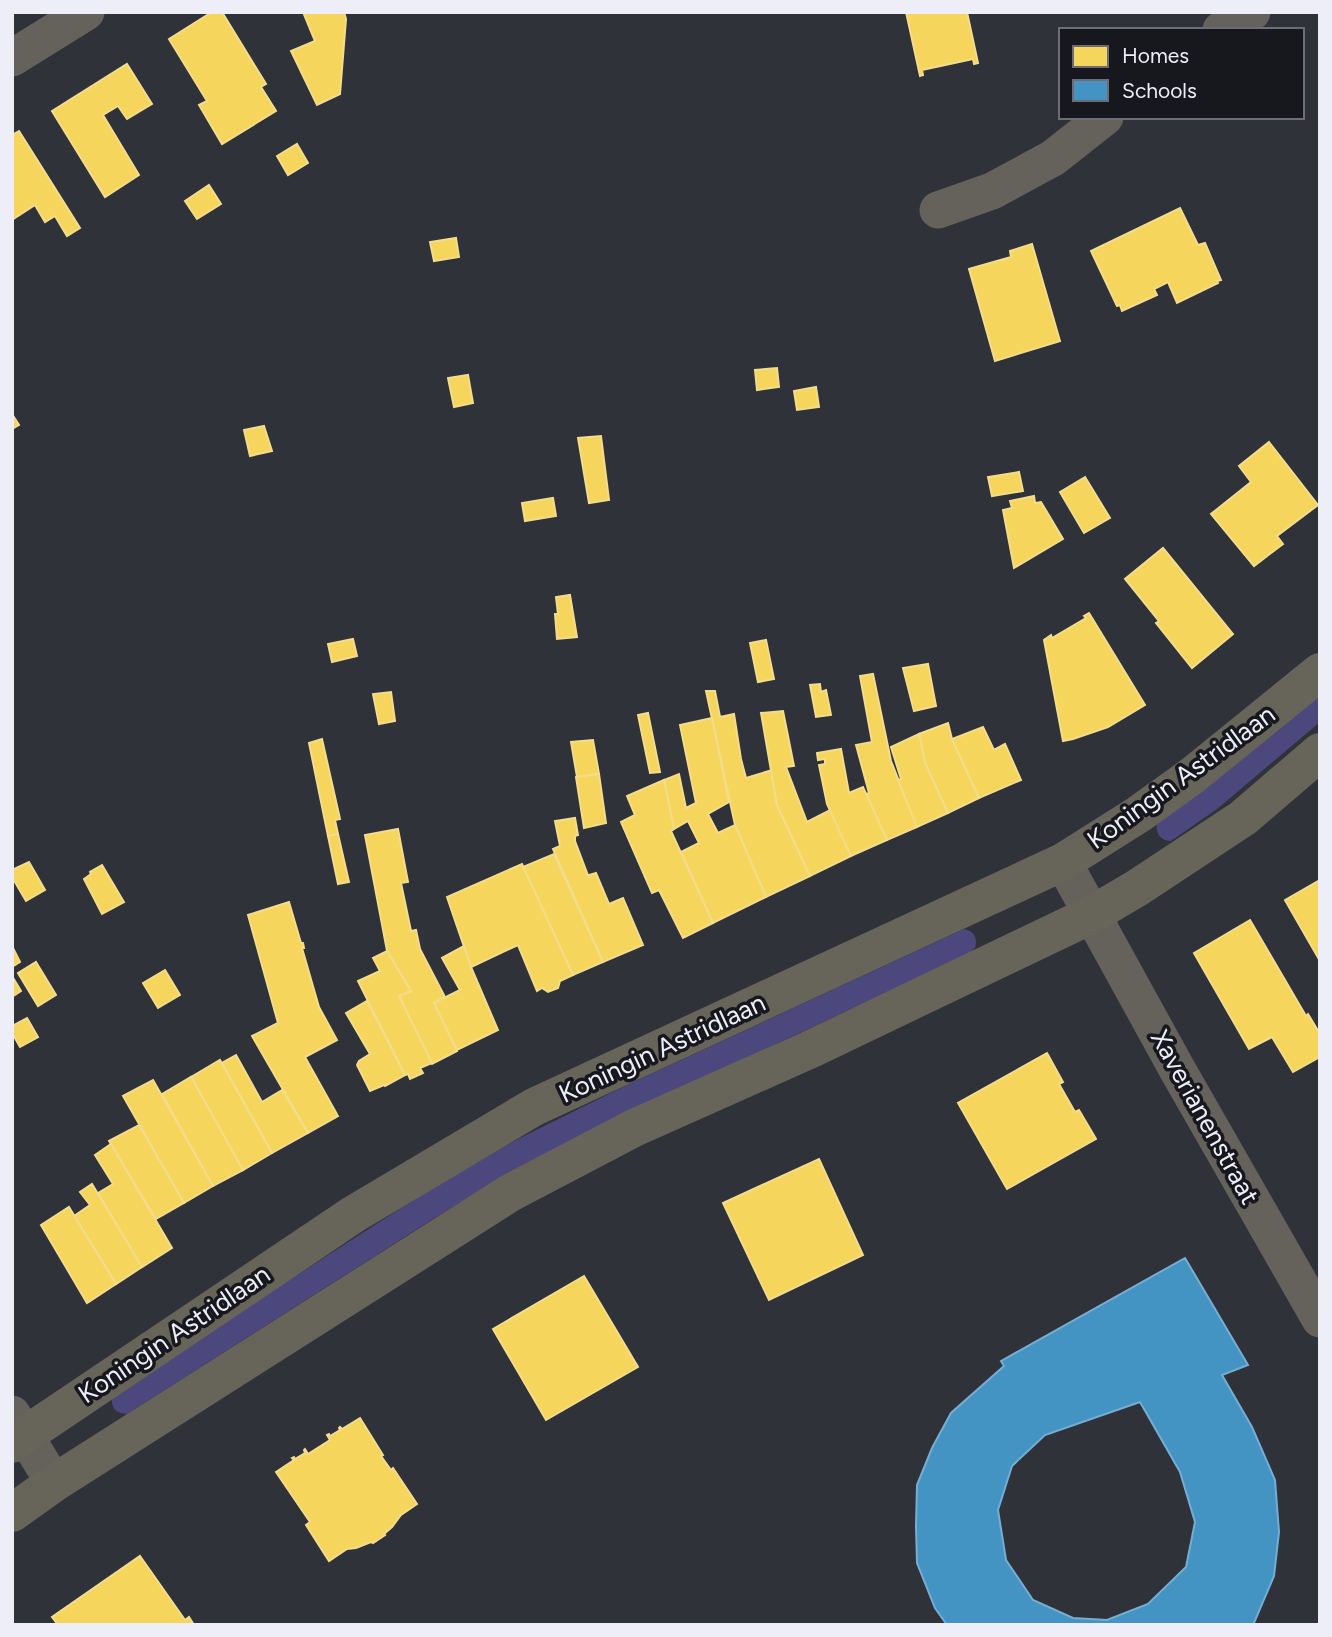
<svg xmlns="http://www.w3.org/2000/svg" width="1332" height="1637" font-family="Figtree,sans-serif">
	<style>
		.green { fill: #4c487e }
		.homes { fill: #f6d55c; stroke: #f3dc8b; stroke-width: 2 }
		.schools { fill: #4393c3; stroke: #76aed3; stroke-width: 2; fill-rule: evenodd }
		.lines { fill: none; stroke-linecap: round; stroke-linejoin: round }
		.minor { stroke: #64625b; stroke-width: 37 }
		.secondary { stroke: #676459; stroke-width: 38 }
		.labels { text-anchor: middle; dominant-baseline: central; stroke-width: 7; stroke-linejoin: round; paint-order: stroke }
		.street-label { font-size: 26px; fill: #edeef8; stroke: #17171e }
	</style>
	<rect width="100%" height="100%" fill="#30323a"/>
	<g class="green">
		<path d="M 1320,693 L 1320,722 L 1217,809 L 1171,841 C 1161,841 1155,834 1157,823 Z"/>
		<path d="M 964,929 C 974,931 978,938 975,948 L 968,954 L 580,1136 L 497,1180 L 433,1219 L 127,1414 C 118,1413 111,1410 112,1399 L 118,1391 L 370,1228 L 444,1181 L 518,1139 L 625,1086 Z"/>
	</g>
	<g class="homes">
		<path d="M 212,12 L 222,12 L 266,84 L 261,87 L 276,111 L 222,144 L 199,105 L 207,101 L 169,39 Z"/>
		<path d="M 303,12 L 344,12 L 346,19 L 340,94 L 317,105 L 291,51 L 315,41 Z"/>
		<path d="M 906,12 L 967,12 L 978,63 L 974,64 L 973,59 L 922,70 L 923,75 L 920,76 Z"/>
		<path d="M 127,64 L 152,104 L 127,119 L 118,106 L 103,115 L 139,175 L 105,197 L 52,111 Z"/>
		<path d="M 19,131 L 80,228 L 67,236 L 55,216 L 45,222 L 35,205 L 12,220 L 12,135 Z"/>
		<path d="M 297,144 L 308,163 L 288,175 L 277,156 Z"/>
		<path d="M 209,185 L 221,204 L 197,219 L 185,201 Z"/>
		<path d="M 1180,208 L 1198,245 L 1205,243 L 1221,280 L 1217,281 L 1218,283 L 1177,303 L 1168,282 L 1154,289 L 1157,295 L 1122,311 L 1120,305 L 1117,306 L 1091,251 Z"/>
		<path d="M 456,238 L 459,257 L 434,261 L 430,242 Z"/>
		<path d="M 1032,244 L 1060,341 L 995,361 L 969,269 L 1011,257 L 1010,251 Z"/>
		<path d="M 777,368 L 779,387 L 757,390 L 755,370 Z"/>
		<path d="M 468,375 L 473,403 L 454,407 L 448,378 Z"/>
		<path d="M 816,387 L 819,407 L 797,410 L 794,391 Z"/>
		<path d="M 12,414 L 19,425 L 12,429 Z"/>
		<path d="M 264,426 L 272,451 L 250,456 L 244,430 Z"/>
		<path d="M 601,436 L 609,500 L 589,503 L 578,438 Z"/>
		<path d="M 1269,442 L 1318,505 L 1277,536 L 1283,544 L 1254,566 L 1211,514 L 1251,482 L 1239,466 Z"/>
		<path d="M 1019,472 L 1023,491 L 992,496 L 988,477 Z"/>
		<path d="M 1085,477 L 1110,518 L 1084,533 L 1060,492 Z"/>
		<path d="M 1034,496 L 1035,503 L 1041,502 L 1063,539 L 1014,568 L 1003,510 L 1012,508 L 1010,501 Z"/>
		<path d="M 553,498 L 556,516 L 525,521 L 522,503 Z"/>
		<path d="M 1163,548 L 1233,634 L 1192,668 L 1156,623 L 1159,621 L 1125,579 Z"/>
		<path d="M 570,595 L 577,637 L 557,639 L 555,614 L 558,614 L 556,597 Z"/>
		<path d="M 1089,613 L 1145,705 L 1108,727 L 1073,739 L 1063,741 L 1044,640 L 1051,635 L 1052,638 L 1086,618 L 1084,616 Z"/>
		<path d="M 353,639 L 357,656 L 332,662 L 328,644 Z"/>
		<path d="M 766,640 L 774,679 L 758,682 L 750,643 Z"/>
		<path d="M 928,664 L 936,706 L 914,711 L 903,668 Z"/>
		<path d="M 873,674 L 891,761 L 917,827 L 887,840 L 866,794 L 869,793 L 856,745 L 872,742 L 860,676 Z"/>
		<path d="M 820,684 L 821,692 L 826,690 L 831,715 L 816,717 L 810,685 Z"/>
		<path d="M 706,691 L 715,691 L 720,717 L 734,714 L 741,759 L 746,778 L 772,770 L 777,805 L 810,876 L 766,897 L 735,825 Z"/>
		<path d="M 391,692 L 395,721 L 379,724 L 373,694 Z"/>
		<path d="M 783,711 L 794,766 L 786,767 L 807,822 L 830,810 L 851,856 L 810,876 L 777,805 L 761,713 Z"/>
		<path d="M 648,713 L 660,772 L 650,773 L 638,715 Z"/>
		<path d="M 712,718 L 729,802 L 708,814 L 718,833 L 735,825 L 766,897 L 713,923 L 681,852 L 699,843 L 688,821 L 674,829 L 664,780 L 679,774 L 686,808 L 696,803 L 680,725 Z"/>
		<path d="M 948,723 L 952,739 L 979,798 L 948,813 L 925,763 L 919,734 Z"/>
		<path d="M 983,727 L 994,750 L 1005,744 L 1021,780 L 979,798 L 952,739 Z"/>
		<path d="M 919,734 L 925,763 L 948,813 L 917,827 L 898,780 L 901,779 L 891,747 Z"/>
		<path d="M 322,739 L 340,819 L 335,820 L 338,834 L 328,836 L 309,743 Z"/>
		<path d="M 593,740 L 599,774 L 577,777 L 571,742 Z"/>
		<path d="M 841,749 L 849,793 L 863,787 L 887,840 L 851,856 L 827,804 L 819,765 L 825,764 L 825,759 L 818,760 L 817,753 Z"/>
		<path d="M 599,774 L 606,823 L 584,828 L 576,777 Z"/>
		<path d="M 664,780 L 674,829 L 671,831 L 713,923 L 683,938 L 659,890 L 652,893 L 621,822 L 635,815 L 627,796 Z"/>
		<path d="M 575,818 L 578,835 L 575,836 L 575,841 L 589,878 L 589,875 L 596,873 L 609,904 L 623,898 L 643,945 L 603,962 L 553,849 L 560,846 L 555,821 Z"/>
		<path d="M 398,829 L 408,882 L 401,883 L 411,931 L 416,930 L 420,949 L 445,997 L 434,1003 L 457,1051 L 432,1064 L 399,996 L 411,991 L 387,951 L 365,835 Z"/>
		<path d="M 338,834 L 349,882 L 338,884 L 328,836 Z"/>
		<path d="M 554,854 L 603,962 L 573,975 L 523,867 Z"/>
		<path d="M 29,862 L 45,890 L 26,901 L 12,877 L 12,870 Z"/>
		<path d="M 522,864 L 573,975 L 560,981 L 558,988 L 548,992 L 542,988 L 537,991 L 518,945 L 471,967 L 447,897 Z"/>
		<path d="M 102,865 L 124,902 L 102,914 L 84,879 L 91,874 L 90,872 Z"/>
		<path d="M 1320,880 L 1320,961 L 1285,900 Z"/>
		<path d="M 289,902 L 301,943 L 303,943 L 304,948 L 302,948 L 319,1007 L 337,1040 L 305,1057 L 338,1116 L 308,1133 L 252,1036 L 278,1023 L 248,915 Z"/>
		<path d="M 1250,920 L 1306,1016 L 1308,1014 L 1320,1034 L 1320,1057 L 1293,1072 L 1272,1037 L 1249,1049 L 1194,953 Z"/>
		<path d="M 12,946 L 20,962 L 12,967 Z"/>
		<path d="M 464,946 L 471,967 L 498,1030 L 457,1050 L 434,1003 L 460,990 L 442,958 Z"/>
		<path d="M 387,951 L 411,991 L 399,996 L 432,1063 L 420,1068 L 423,1073 L 410,1079 L 408,1074 L 405,1075 L 358,981 L 380,971 L 373,958 Z"/>
		<path d="M 36,962 L 56,995 L 38,1006 L 18,973 Z"/>
		<path d="M 165,970 L 180,995 L 158,1008 L 143,983 Z"/>
		<path d="M 12,976 L 21,991 L 12,997 Z"/>
		<path d="M 367,1001 L 405,1075 L 385,1086 L 384,1085 L 370,1091 L 357,1065 L 359,1061 L 370,1054 L 346,1013 Z"/>
		<path d="M 27,1018 L 38,1037 L 20,1047 L 12,1033 L 12,1026 Z"/>
		<path d="M 1047,1053 L 1063,1082 L 1059,1084 L 1075,1112 L 1079,1110 L 1096,1139 L 1007,1189 L 958,1103 Z"/>
		<path d="M 236,1055 L 262,1102 L 282,1090 L 308,1133 L 272,1153 L 222,1063 Z"/>
		<path d="M 220,1060 L 272,1153 L 243,1170 L 191,1077 Z"/>
		<path d="M 191,1077 L 243,1170 L 213,1186 L 162,1094 Z"/>
		<path d="M 153,1080 L 213,1186 L 184,1203 L 123,1096 Z"/>
		<path d="M 139,1125 L 184,1203 L 156,1219 L 109,1141 Z"/>
		<path d="M 111,1144 L 172,1248 L 142,1267 L 98,1193 L 113,1184 L 95,1155 Z"/>
		<path d="M 819,1159 L 863,1255 L 769,1300 L 723,1203 Z"/>
		<path d="M 92,1184 L 142,1267 L 116,1284 L 74,1216 L 90,1205 L 80,1192 Z"/>
		<path d="M 69,1207 L 116,1284 L 87,1303 L 41,1225 Z"/>
		<path d="M 584,1276 L 638,1367 L 546,1420 L 493,1329 Z"/>
		<path d="M 360,1418 L 383,1455 L 381,1456 L 391,1470 L 393,1468 L 417,1504 L 401,1515 L 392,1527 L 384,1534 L 385,1535 L 373,1543 L 371,1542 L 356,1548 L 347,1549 L 329,1561 L 306,1525 L 310,1522 L 276,1472 L 294,1460 L 292,1458 L 294,1457 L 295,1459 L 305,1453 L 304,1450 L 305,1449 L 308,1454 L 330,1440 L 327,1435 L 329,1434 L 330,1436 L 340,1430 L 339,1428 L 340,1427 L 342,1429 Z"/>
		<path d="M 140,1556 L 185,1620 L 189,1617 L 194,1625 L 58,1625 L 52,1617 Z"/>
	</g>
	<path class="schools" d="M 1185,1258 L 1248,1365 L 1222,1375 L 1252,1427 L 1275,1480 L 1279,1532 L 1274,1576 L 1254,1623 L 1252,1625 L 947,1625 L 935,1608 L 917,1563 L 916,1526 L 917,1485 L 932,1448 L 951,1413 L 1004,1366 L 1001,1361 ZM 1140,1402 L 1180,1472 L 1195,1522 L 1186,1567 L 1148,1604 L 1107,1620 L 1073,1618 L 1033,1600 L 1006,1560 L 998,1510 L 1012,1466 L 1045,1435 Z"/>
	<g class="lines">
		<g class="minor">
			<path d="M 1221,30 L 1252,12"/>
			<path d="M 12,58 L 86,12"/>
			<path d="M 938,210 L 992,191 L 1053,158 L 1105,117"/>
			<path d="M 1063,862 L 1177,1069 L 1320,1319"/>
			<path d="M 12,1414 L 54,1483"/>
		</g>
		<g class="secondary">
			<path d="M 12,1444 L 354,1214 L 534,1107 L 1063,862 L 1139,814 L 1193,775 L 1320,672"/>
			<path d="M 12,1513 L 54,1483 L 510,1193 L 634,1128 L 809,1050 L 1093,914 L 1137,888 L 1243,818 L 1320,752"/>
		</g>
	</g>
	<g class="labels">
		<g class="street-label">
			<text transform="translate(1181 777) rotate(-36)">Koningin Astridlaan</text>
			<text transform="translate(662 1048) rotate(-25)">Koningin Astridlaan</text>
			<text transform="translate(1205 1117) rotate(61)">Xaverianenstraat</text>
			<text transform="translate(174 1334) rotate(-34)">Koningin Astridlaan</text>
		</g>
	</g>
	<rect width="1332" height="1637" fill="none" stroke="#edeef8" stroke-width="28"/>
	<rect x="1059" y="28" width="245" height="91" fill="#17171e" stroke="#6d6d75" stroke-width="2"/>
	<rect x="1073" y="46" width="35" height="21" fill="#f6d55c" stroke="#6d6d75" stroke-width="2"/>
	<text x="1122" y="63" font-size="21" fill="#edeef8">Homes</text>
	<rect x="1073" y="80" width="35" height="21" fill="#4393c3" stroke="#6d6d75" stroke-width="2"/>
	<text x="1122" y="98" font-size="21" fill="#edeef8">Schools</text>
</svg>
